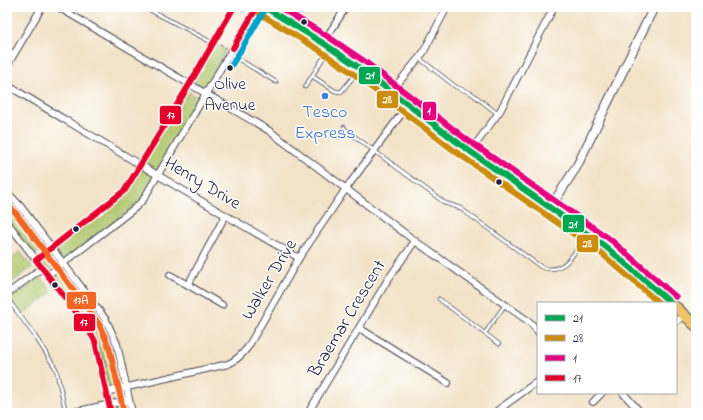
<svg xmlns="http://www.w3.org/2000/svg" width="703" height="420" font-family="'Indie Flower',sans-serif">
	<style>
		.green { fill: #afc66a; stroke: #687452 }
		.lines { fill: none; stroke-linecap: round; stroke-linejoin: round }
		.service-casing { stroke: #413f50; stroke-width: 4.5 }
		.minor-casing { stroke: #413f50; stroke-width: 8 }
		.tertiary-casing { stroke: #413f50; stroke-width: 10 }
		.primary-casing { stroke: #413f50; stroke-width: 12 }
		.path { stroke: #413f50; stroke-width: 1; stroke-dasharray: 3 3; stroke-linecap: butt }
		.service { stroke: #fff; stroke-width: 3 }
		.minor { stroke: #fff; stroke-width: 6 }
		.tertiary { stroke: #fff; stroke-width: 8 }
		.primary { stroke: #f0c469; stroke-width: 10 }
		.bus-1-casing { stroke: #fff; stroke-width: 9 }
		.bus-2-casing { stroke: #fff; stroke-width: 9 }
		.bus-3-casing { stroke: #fff; stroke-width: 9 }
		.bus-4-casing { stroke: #fff; stroke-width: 9 }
		.bus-5-casing { stroke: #fff; stroke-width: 9 }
		.bus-6-casing { stroke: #fff; stroke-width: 9 }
		.bus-1 { stroke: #00a651; stroke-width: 6 }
		.bus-2 { stroke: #cc8c0c; stroke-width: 6 }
		.bus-3 { stroke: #e5007d; stroke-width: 6 }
		.bus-4 { stroke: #e4002b; stroke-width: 6 }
		.bus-5 { stroke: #f26522; stroke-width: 6 }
		.bus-6 { stroke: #02a2c7; stroke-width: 6 }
		.bus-dot { fill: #22223b; stroke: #fff; stroke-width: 1.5 }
		.shop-dot { fill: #3f7fe0; stroke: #fff; stroke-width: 1.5 }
		.labels { text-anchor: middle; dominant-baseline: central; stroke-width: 3; stroke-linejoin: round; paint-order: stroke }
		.bus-label { font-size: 17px; fill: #22223b; stroke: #fff }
		.shop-label { font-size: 18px; fill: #366cbe; stroke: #fff }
		.street-label { font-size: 18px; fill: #22223b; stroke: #fff }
		.line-badge { stroke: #fff; stroke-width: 1.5 }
		.badge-label { font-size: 11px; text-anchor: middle; font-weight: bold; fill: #fff }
	</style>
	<rect width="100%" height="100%" fill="#fff"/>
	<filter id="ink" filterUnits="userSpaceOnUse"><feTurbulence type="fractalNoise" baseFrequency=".025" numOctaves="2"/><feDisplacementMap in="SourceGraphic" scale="8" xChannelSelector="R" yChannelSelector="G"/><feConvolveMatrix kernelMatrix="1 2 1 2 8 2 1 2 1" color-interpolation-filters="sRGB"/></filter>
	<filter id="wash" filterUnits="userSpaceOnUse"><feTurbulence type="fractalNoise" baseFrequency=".012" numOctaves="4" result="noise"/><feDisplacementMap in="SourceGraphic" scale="16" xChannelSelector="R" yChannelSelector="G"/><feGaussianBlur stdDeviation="0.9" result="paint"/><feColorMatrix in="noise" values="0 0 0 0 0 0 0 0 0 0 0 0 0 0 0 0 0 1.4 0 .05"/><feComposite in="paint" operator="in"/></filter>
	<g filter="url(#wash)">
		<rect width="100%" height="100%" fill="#f2e2c6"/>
		<g class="green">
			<path d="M 215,44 L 226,50 L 206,85 L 199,87 L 195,82 L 195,78 Z"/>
			<path d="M 188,92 L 201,99 L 142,199 L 63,263 L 52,249 L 119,196 Z"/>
			<path d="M 7,198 L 42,243 L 43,249 L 39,253 L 33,252 L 7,220 Z"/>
			<path d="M 20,252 L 32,267 L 7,286 L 7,262 Z"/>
			<path d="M 49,255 L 52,255 L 56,262 C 55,266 50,270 46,270 L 41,263 L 41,261 Z"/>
			<path d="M 59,271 L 63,271 L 65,274 C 81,294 102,314 111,339 C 115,351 117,366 120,378 C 118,384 116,385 110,385 L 107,382 L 98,343 L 95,335 L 54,281 L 54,277 Z"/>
			<path d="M 40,277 L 52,292 L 22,315 L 11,299 Z"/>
			<path d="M 120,404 L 124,405 L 127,408 L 128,413 L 114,413 L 115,406 Z"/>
		</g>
	</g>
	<g filter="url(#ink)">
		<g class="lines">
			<g class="service-casing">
				<g id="service">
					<path d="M 144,7 L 213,43"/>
					<path d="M 230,54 L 276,82"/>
					<path d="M 419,58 L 456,87 L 471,93 L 498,114"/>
					<path d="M 312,76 L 335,91 L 341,92 L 359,70"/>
					<path d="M 305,87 L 329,49"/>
					<path d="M 344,127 L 346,130 L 445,203 L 460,208 L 541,267 C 564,276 575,252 586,235"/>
					<path d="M 7,298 L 35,336 L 56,369 L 66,413"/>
					<path d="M 439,299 L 499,344"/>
					<path d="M 485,333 L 505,305"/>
				</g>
			</g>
			<g class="minor-casing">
				<g id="minor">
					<path d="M 58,7 L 268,130 L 415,241 L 531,323 L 538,332"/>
					<path d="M 323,43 L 346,7"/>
					<path d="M 7,66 L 42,7"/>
					<path d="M 7,85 C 104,143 201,202 299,258"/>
					<path d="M 391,92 L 423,53 L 447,7"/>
					<path d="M 470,152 L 500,111 L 554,7"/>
					<path d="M 7,192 L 21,207 L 106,320 L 117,344 L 132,413"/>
					<path d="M 7,222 L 74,309 L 92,336 L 95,341 L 100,358 L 111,413"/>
					<path d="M 36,260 L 125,190 L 189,85 L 234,7"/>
					<path d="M 48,275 L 136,207 L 143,200 L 257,7"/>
					<path d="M 170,275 L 188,285"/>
					<path d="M 7,294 L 42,268"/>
					<path d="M 222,305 L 188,285 L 225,216"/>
					<path d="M 676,322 L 684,315"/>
					<path d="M 359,328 L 448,383"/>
					<path d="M 106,392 L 228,364 C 237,360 242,355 248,347 L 299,258 L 345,190 L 408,105"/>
					<path d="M 623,393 L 641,413"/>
					<path d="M 593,402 L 602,393"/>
					<path d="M 69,413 L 129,400"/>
					<path d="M 308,413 L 387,281 L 415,241"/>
					<path d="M 494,413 L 538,381"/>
				</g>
			</g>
			<g class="tertiary-casing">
				<path id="tertiary" d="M 550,208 L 577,166 L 654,7"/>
			</g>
			<g class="primary-casing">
				<g id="primary">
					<path d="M 264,7 L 323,43 L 360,68 L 461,145 L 606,247 L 627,264 L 671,303"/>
					<path d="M 676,307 L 696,326"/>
				</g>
			</g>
			<path class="path" d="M 220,44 L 226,48"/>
			<use href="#service" class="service"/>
			<use href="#minor" class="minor"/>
			<use href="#tertiary" class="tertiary"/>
			<use href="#primary" class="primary"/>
			<g class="bus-1-casing">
				<path id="bus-1" d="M 264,7 L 323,43 L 360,68 L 461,145 L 606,247 L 671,303"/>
			</g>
			<g class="bus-2-casing">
				<path id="bus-2" d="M 260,14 L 319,50 L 355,75 L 456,152 L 601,253 L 659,303"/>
			</g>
			<g class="bus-3-casing">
				<path id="bus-3" d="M 279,7 L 327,36 L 364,61 L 466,139 L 611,240 L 676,297"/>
			</g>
			<g class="bus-4-casing">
				<g id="bus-4">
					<path d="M 233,48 L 257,7"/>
					<path d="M 111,413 L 95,341 L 86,325 L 36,260 L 125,190 L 189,85 L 234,7"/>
				</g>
			</g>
			<g class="bus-5-casing">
				<path id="bus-5" d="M 7,204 L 15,212 L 99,324 L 109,347 L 124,413"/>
			</g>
			<g class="bus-6-casing">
				<path id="bus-6" d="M 230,68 L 264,11"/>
			</g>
			<use href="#bus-1" class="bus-1"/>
			<use href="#bus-2" class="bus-2"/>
			<use href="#bus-3" class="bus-3"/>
			<use href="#bus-4" class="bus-4"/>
			<use href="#bus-5" class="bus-5"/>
			<use href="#bus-6" class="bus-6"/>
		</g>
	</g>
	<g class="bus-dot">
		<circle cx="304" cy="22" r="3.5"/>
		<circle cx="230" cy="68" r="3.5"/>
		<circle cx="499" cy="182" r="3.5"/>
		<circle cx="76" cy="229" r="3.5"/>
		<circle cx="55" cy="285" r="3.5"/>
	</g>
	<circle class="shop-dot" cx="325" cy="96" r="4"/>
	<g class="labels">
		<g class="bus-label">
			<text x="230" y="84">Olive<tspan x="230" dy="21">Avenue</tspan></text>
		</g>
		<g class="shop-label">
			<text x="325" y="113">Tesco<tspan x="325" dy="21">Express</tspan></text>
		</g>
		<g class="street-label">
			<text transform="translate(202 184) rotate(31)">Henry Drive</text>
			<text transform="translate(270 280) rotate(-59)">Walker Drive</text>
			<text transform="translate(348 319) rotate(-59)">Braemar Crescent</text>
		</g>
	</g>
	<g class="line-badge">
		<rect x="358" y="66" width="23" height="19" rx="4" fill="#00a651"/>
		<rect x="376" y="90" width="23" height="19" rx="4" fill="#cc8c0c"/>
		<rect x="422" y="101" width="15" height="20" rx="4" fill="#e5007d"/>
		<rect x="159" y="105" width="23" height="20" rx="4" fill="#e4002b"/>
		<rect x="562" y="214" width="23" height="19" rx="4" fill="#00a651"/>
		<rect x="576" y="234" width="23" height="19" rx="4" fill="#cc8c0c"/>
		<rect x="66" y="291" width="31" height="19" rx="4" fill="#f26522"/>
		<rect x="73" y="313" width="23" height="19" rx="4" fill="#e4002b"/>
	</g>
	<g class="badge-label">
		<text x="370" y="79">21</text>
		<text x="387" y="103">28</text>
		<text x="429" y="115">1</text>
		<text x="171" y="119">17</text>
		<text x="573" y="228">21</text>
		<text x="587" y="247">28</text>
		<text x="81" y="304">17A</text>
		<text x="84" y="326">17</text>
	</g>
	<rect width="703" height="420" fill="none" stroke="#fff" stroke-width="24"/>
	<rect x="537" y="302" width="140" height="92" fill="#ffffff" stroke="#a7a7b1"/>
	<rect x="545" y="315" width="20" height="6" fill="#00a651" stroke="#a7a7b1"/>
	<text x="573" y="322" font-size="12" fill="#22223b">21</text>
	<rect x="545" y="335" width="20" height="6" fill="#cc8c0c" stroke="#a7a7b1"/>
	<text x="573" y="342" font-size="12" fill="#22223b">28</text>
	<rect x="545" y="355" width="20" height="6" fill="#e5007d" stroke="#a7a7b1"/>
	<text x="573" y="362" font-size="12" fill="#22223b">1</text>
	<rect x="545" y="375" width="20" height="6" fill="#e4002b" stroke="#a7a7b1"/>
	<text x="573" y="382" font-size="12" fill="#22223b">17</text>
</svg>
